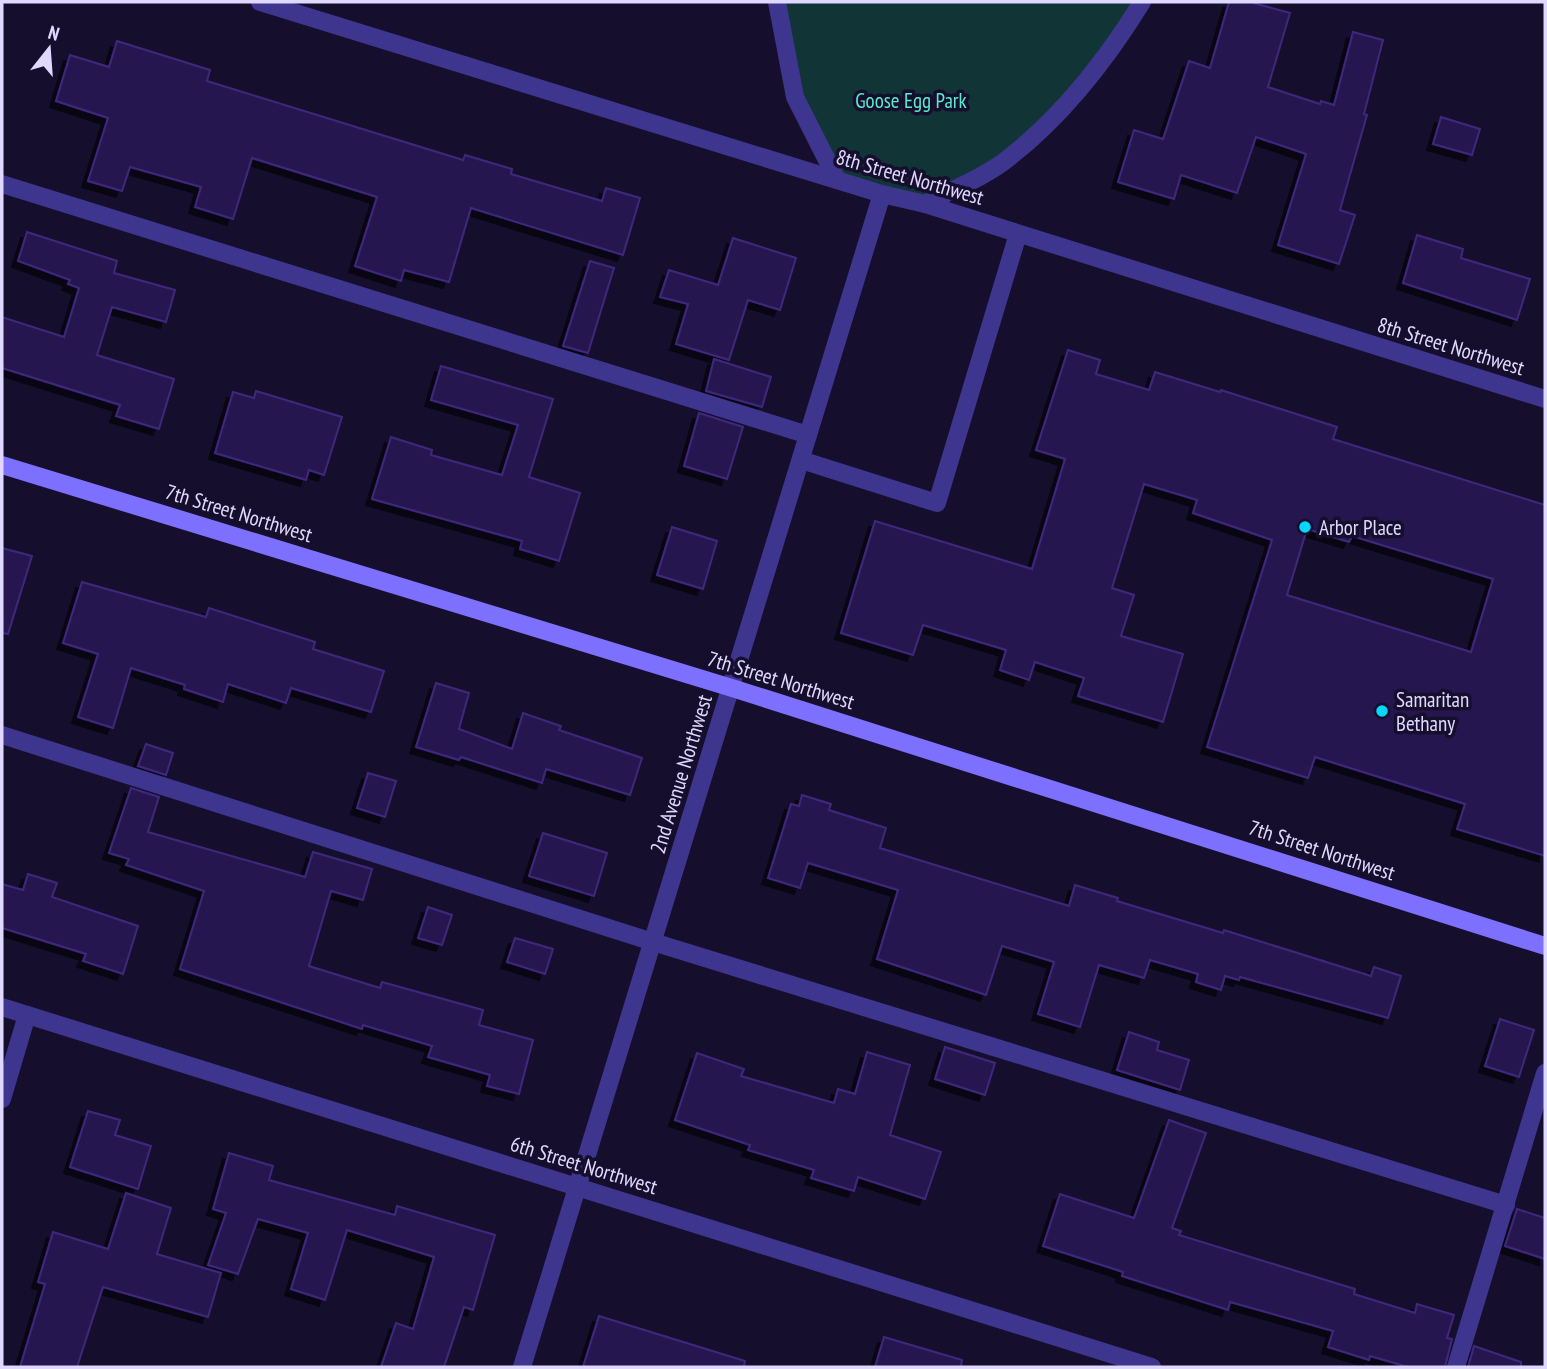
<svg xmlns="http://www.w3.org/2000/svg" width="1547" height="1369" font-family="'PT Sans Narrow',sans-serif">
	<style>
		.green { fill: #113536 }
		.building { fill: #27194f; stroke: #3f287d; stroke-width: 2; fill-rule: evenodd; filter: url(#shadow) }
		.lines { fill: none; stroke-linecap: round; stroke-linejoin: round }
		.lane { stroke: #3e358f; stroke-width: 18 }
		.street { stroke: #3e358f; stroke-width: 18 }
		.secondary { stroke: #7d70ff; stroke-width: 18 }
		.poi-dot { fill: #05d6ff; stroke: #150e2c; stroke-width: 2.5 }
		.labels { text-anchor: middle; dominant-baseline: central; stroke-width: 7; stroke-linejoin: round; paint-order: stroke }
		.park-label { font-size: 21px; fill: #59ebd0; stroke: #150e2c }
		.street-label { font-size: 21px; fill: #e0d9ff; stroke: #150e2c }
		.poi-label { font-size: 21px; fill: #e0d9ff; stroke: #150e2c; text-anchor: start }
	</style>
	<defs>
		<filter id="shadow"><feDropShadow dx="-6" dy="6" stdDeviation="0" flood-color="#0009"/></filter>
	</defs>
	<rect width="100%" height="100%" fill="#150e2c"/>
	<path class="green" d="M 777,2 L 1142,2 L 1124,32 L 1004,162 L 925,204 L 837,180 L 795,97 Z"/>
	<g class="building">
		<path d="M 1229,2 L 1250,2 L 1290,13 L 1268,87 L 1320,104 L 1321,101 L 1334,105 L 1353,32 L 1383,40 L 1364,114 L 1367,115 L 1340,210 L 1355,215 L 1339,264 L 1278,245 L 1306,154 L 1256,137 L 1237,193 L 1181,175 L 1174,199 L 1118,182 L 1134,130 L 1163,139 L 1189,61 L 1210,68 Z"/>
		<path d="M 117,41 L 210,70 L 207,81 L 382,135 L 463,160 L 465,155 L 512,169 L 511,174 L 602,201 L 606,188 L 640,198 L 623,255 L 471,208 L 449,282 L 404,270 L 401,281 L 355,266 L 377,197 L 252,158 L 233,219 L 195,207 L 201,187 L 130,167 L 122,191 L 88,181 L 108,118 L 56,101 L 70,55 L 109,67 Z"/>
		<path d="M 1441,117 L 1480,129 L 1472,155 L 1433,144 Z"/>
		<path d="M 27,232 L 117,261 L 114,273 L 175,290 L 166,322 L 112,307 L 97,355 L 174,379 L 159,429 L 116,416 L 120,405 L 2,368 L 2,317 L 64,337 L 79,288 L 68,284 L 70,280 L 18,261 Z"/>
		<path d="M 1417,235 L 1463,249 L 1461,258 L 1530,279 L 1517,320 L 1403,283 Z"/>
		<path d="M 733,238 L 796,258 L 780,310 L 748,300 L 729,360 L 676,344 L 688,304 L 660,297 L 669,270 L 718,285 Z"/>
		<path d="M 590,261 L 614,268 L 588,353 L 563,346 Z"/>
		<path d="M 1068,350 L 1100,360 L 1096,374 L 1149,390 L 1155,372 L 1220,392 L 1221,390 L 1337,427 L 1333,439 L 1545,505 L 1545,856 L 1457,829 L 1465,804 L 1315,757 L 1308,778 L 1207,747 L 1272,540 L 1193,513 L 1197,500 L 1144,484 L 1112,588 L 1134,595 L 1121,636 L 1183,654 L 1163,722 L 1078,696 L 1084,678 L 1035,662 L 1029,680 L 1000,670 L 1006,650 L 923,625 L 913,655 L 841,633 L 875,521 L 1032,569 L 1065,459 L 1036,450 ZM 1307,529 L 1349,542 L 1352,536 L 1493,579 L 1471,652 L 1287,595 Z"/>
		<path d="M 714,359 L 771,377 L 762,407 L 706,391 Z"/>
		<path d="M 441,366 L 553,399 L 529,477 L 580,493 L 559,561 L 520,549 L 522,541 L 372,499 L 391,437 L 432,450 L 431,455 L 502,475 L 518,425 L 431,400 Z"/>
		<path d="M 256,391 L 342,417 L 324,475 L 309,470 L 306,480 L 215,453 L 233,392 L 254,398 Z"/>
		<path d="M 699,413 L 743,427 L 727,479 L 684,466 Z"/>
		<path d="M 672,527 L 717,541 L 703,589 L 657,575 Z"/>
		<path d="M 2,548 L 32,556 L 8,634 L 2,633 Z"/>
		<path d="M 82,582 L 206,617 L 209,608 L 315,642 L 313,649 L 384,671 L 371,712 L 291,688 L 286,703 L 228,684 L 223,702 L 184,689 L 185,685 L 131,668 L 113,728 L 78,717 L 98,654 L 63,643 Z"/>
		<path d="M 436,683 L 469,693 L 459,729 L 512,749 L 523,713 L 561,726 L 559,730 L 642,758 L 630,795 L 546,769 L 542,783 L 461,757 L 459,760 L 416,747 Z"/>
		<path d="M 146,744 L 173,753 L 166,775 L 138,766 Z"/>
		<path d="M 368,773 L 396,781 L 385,817 L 357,808 Z"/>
		<path d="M 131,788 L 159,797 L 148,832 L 305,877 L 313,852 L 372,869 L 363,900 L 331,891 L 309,966 L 380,988 L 382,982 L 483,1010 L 479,1025 L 533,1040 L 519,1094 L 487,1086 L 490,1075 L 428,1057 L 432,1046 L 363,1025 L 362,1029 L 180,969 L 204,891 L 126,865 L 129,859 L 109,853 Z"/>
		<path d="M 802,795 L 831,804 L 829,810 L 886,828 L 880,848 L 1069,906 L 1075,885 L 1118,898 L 1117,901 L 1223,933 L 1224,930 L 1371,976 L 1374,967 L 1401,976 L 1388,1018 L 1240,977 L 1239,980 L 1225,976 L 1221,990 L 1196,982 L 1198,974 L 1150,960 L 1144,978 L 1099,965 L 1080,1027 L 1038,1014 L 1054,962 L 1002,946 L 986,995 L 877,959 L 898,890 L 808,863 L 800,888 L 768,878 L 791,804 L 799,806 Z"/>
		<path d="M 543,833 L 607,853 L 594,896 L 529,876 Z"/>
		<path d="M 28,874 L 57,883 L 52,897 L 138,926 L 123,974 L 83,961 L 86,954 L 2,928 L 2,884 L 23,890 Z"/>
		<path d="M 428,907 L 452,915 L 442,945 L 418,938 Z"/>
		<path d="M 515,938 L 553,949 L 545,974 L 507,962 Z"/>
		<path d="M 1500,1019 L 1534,1030 L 1519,1077 L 1485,1066 Z"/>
		<path d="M 1129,1032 L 1159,1042 L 1157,1050 L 1189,1060 L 1180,1090 L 1117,1070 Z"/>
		<path d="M 945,1047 L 995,1063 L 985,1095 L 935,1079 Z"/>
		<path d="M 867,1052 L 910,1065 L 890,1135 L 941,1152 L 925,1199 L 858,1177 L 854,1191 L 811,1178 L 814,1170 L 748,1150 L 750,1145 L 675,1120 L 697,1053 L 744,1069 L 741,1076 L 834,1103 L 838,1089 L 855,1094 Z"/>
		<path d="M 88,1111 L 120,1120 L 115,1135 L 151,1146 L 138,1189 L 70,1167 Z"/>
		<path d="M 1169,1120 L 1206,1133 L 1172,1228 L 1181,1231 L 1179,1235 L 1355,1289 L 1354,1294 L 1415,1313 L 1417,1304 L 1454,1315 L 1447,1338 L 1452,1339 L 1445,1367 L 1408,1367 L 1370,1356 L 1369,1360 L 1328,1347 L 1333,1331 L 1230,1302 L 1228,1310 L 1122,1276 L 1123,1272 L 1043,1246 L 1060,1194 L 1134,1218 Z"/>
		<path d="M 229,1153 L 273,1166 L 269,1180 L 395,1215 L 397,1206 L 495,1235 L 473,1310 L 464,1307 L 444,1367 L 381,1367 L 396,1323 L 413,1329 L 434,1257 L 347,1230 L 325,1300 L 291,1289 L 308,1233 L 258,1219 L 238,1274 L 208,1265 L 226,1213 L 213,1209 Z"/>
		<path d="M 126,1193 L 171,1208 L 157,1254 L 221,1273 L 208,1317 L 103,1287 L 77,1367 L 20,1367 L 45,1284 L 38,1282 L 53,1232 L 108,1249 Z"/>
		<path d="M 1517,1209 L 1545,1218 L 1545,1259 L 1505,1246 Z"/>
		<path d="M 599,1316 L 745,1361 L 744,1367 L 583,1367 Z"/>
		<path d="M 884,1337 L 962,1360 L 961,1367 L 875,1367 Z"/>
		<path d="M 1474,1346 L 1521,1362 L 1521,1367 L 1468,1367 Z"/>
	</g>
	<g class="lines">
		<g class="lane">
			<path d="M 2,184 L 808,435"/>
			<path d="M 801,460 L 937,503 L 1018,234"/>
			<path d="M 2,735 L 653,942 L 1506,1205"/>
			<path d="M 1456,1367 L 1545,1073"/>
		</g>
		<g class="street">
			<path d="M 260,2 L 882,194 L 925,204 L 1545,399"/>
			<path d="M 777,2 L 795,97 L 837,180"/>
			<path d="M 925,204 C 951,190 983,178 1006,160 C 1062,117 1105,62 1142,2"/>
			<path d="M 2,1007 L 1152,1367"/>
			<path d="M 2,1099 L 27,1015"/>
			<path d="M 522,1367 L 882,194"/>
		</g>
		<path class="secondary" d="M 2,465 L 732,688 L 1545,946"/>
	</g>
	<g class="poi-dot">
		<circle cx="1305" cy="527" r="7"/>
		<circle cx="1382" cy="711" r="7"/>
	</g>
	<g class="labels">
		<g class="park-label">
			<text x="911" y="100">Goose Egg Park</text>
		</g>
		<g class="street-label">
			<text transform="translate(910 177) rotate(16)">8th Street Northwest</text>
			<text transform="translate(1451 346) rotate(17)">8th Street Northwest</text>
			<text transform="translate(239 513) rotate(17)">7th Street Northwest</text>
			<text transform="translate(781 680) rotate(17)">7th Street Northwest</text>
			<text transform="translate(681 774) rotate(-73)">2nd Avenue Northwest</text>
			<text transform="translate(1322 850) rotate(18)">7th Street Northwest</text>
			<text transform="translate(584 1165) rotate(17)">6th Street Northwest</text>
		</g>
		<g class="poi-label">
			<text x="1319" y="527">Arbor Place</text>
			<text x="1396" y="699">Samaritan<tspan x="1396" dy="24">Bethany</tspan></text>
		</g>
	</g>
	<rect width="1547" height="1369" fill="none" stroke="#e0d9ff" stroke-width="7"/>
	<g transform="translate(49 49) rotate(17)" stroke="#150e2c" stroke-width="5" paint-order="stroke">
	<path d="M0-5L12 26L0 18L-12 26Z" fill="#e0d9ff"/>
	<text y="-10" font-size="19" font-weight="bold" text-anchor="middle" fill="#e0d9ff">N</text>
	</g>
</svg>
